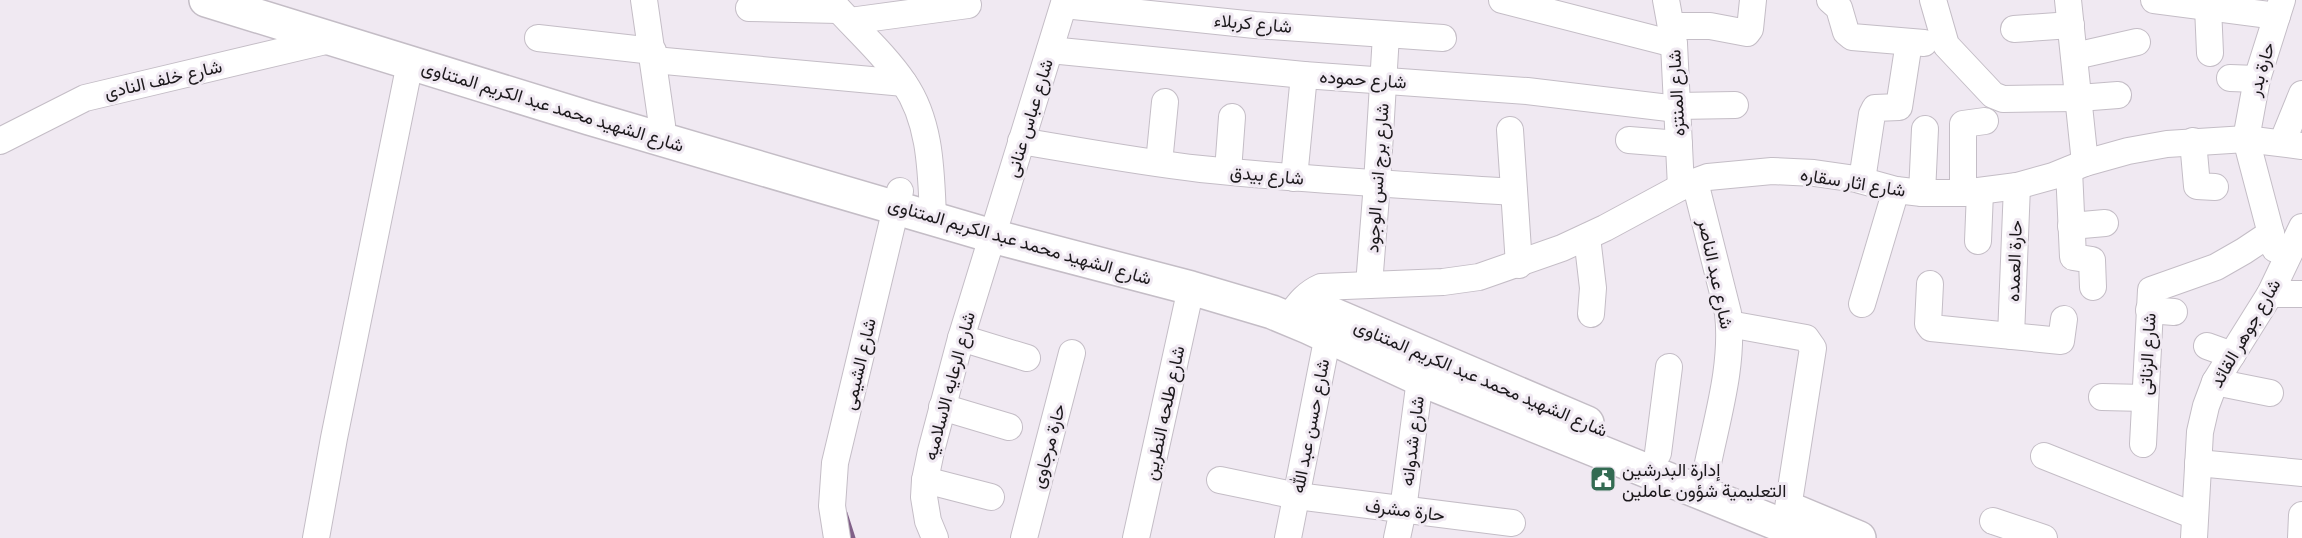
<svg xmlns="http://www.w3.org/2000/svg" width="2302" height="538" font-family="'Titillium Web',Vazirmatn,sans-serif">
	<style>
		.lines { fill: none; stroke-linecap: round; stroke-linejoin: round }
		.stream { stroke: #806088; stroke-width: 5 }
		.minor-casing { stroke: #c4bdc6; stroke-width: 28 }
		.major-casing { stroke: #c4bdc6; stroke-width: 36 }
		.minor { stroke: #fff; stroke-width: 26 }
		.major { stroke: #fff; stroke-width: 33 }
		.labels { text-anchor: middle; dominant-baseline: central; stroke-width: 6; stroke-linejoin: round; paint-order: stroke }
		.street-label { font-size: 18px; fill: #1c191c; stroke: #f0e9f2 }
		.poi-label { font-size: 18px; fill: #1c191c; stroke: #f0e9f2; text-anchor: start }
	</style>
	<rect width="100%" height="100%" fill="#f0e9f2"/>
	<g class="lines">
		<path class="stream" d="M 845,513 L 853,538"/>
		<g class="minor-casing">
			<g id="minor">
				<path d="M 644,0 L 662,125"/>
				<path d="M 830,0 C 854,28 883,52 904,83 C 931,122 931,172 933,217"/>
				<path d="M 1502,0 L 1674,44"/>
				<path d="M 1666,0 L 1674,44 L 1681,187"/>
				<path d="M 1830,0 L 1839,8 L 1846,32 L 1852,37 L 1924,43"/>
				<path d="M 1933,0 L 1946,45 L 1993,95 L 2003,99 L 2079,98 L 2118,95"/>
				<path d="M 2068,0 L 2085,163"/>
				<path d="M 2154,0 L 2277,16"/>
				<path d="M 1064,5 L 1255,25 L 1443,38"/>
				<path d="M 2208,7 L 2210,53"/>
				<path d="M 749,8 L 838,10"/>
				<path d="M 850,21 L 968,5"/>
				<path d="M 1671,26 L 1710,26 L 1747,33 L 1750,29 L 1753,0"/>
				<path d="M 2014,29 L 2071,25"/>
				<path d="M 538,38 L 653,51"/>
				<path d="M 1050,50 L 1304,75 L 1527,91 L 1677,109"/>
				<path d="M 2075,56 L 2137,42"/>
				<path d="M 654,60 L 904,83"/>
				<path d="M 2230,78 L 2257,79"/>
				<path d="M 1677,106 L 1735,105"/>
				<path d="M 1510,130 L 1519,265"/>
				<path d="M 1629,140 L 1679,144"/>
				<path d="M 0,141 L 85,98 L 334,39"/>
				<path d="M 1021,141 C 1081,151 1140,162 1201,169 C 1305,180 1410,185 1514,192"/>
				<path d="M 2193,141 L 2197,186 L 2215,187"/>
				<path d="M 2282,143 L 2302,94"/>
				<path d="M 1159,163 L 1165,102"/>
				<path d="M 2069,170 L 2073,257 L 2092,260 L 2093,287"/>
				<path d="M 1228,171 L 1232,117"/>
				<path d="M 1294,178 L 1304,75"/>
				<path d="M 1862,180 L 1872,114 L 1875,108 L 1899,107 L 1909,42"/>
				<path d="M 1695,182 L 1728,313 C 1734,367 1716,421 1706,473"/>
				<path d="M 1922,193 L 1925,129"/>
				<path d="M 1963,193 L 1963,124 L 1985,121"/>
				<path d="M 2071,226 L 2105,223"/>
				<path d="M 1587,237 L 1593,288 L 1591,314"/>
				<path d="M 1978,241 L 1980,192"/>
				<path d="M 2275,249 L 2246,139 L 2257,79 L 2282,0"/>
				<path d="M 1930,284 L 1928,324 L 1931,328 L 2061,341 L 2064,319"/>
				<path d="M 1369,285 L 1377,183 L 1386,35"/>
				<path d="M 2270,294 L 2302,294"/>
				<path d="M 1862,304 L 1896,190"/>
				<path d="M 2149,310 L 2174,312"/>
				<path d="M 1288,318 C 1298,305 1305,294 1321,287 L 1443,282 L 1479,277 L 1562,248 L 1605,228 L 1681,187 L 1708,177 L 1772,171 L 1814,173 L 1856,179 L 1896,190 L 1922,193 L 1963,193 L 2017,186 L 2053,176 L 2085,163 L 2128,151 L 2167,144 L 2246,139 L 2302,146"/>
				<path d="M 1729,324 L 1806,338 L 1813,348 L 1788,508"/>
				<path d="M 2011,336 L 2017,186"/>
				<path d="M 961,338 L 1027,358"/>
				<path d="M 2207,346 L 2232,355"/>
				<path d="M 2215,382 L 2270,393"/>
				<path d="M 2102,397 L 2145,398"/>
				<path d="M 942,407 L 1009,427"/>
				<path d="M 2143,444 L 2151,290 L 2216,267 L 2244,251 L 2271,233"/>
				<path d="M 1658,453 L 1669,367"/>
				<path d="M 2044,456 L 2195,516"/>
				<path d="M 2198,463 L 2302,473"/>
				<path d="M 925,480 L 991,497"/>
				<path d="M 1220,480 L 1297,496 L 1512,523"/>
				<path d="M 1993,521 L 2044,538"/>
				<path d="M 316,538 L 334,438 L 410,63"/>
				<path d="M 837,538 L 832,506 L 835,463 L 900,191"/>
				<path d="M 935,538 L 928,521 L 924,497 L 925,480 L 931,451 L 961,338 L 1065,0"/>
				<path d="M 1024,538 L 1072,353"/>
				<path d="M 1136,538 L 1191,288"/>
				<path d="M 1288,538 L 1331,320"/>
				<path d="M 1397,538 L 1403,510 L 1420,379"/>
				<path d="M 2194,538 L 2200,432 L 2206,406 L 2215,382 L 2270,294 L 2302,227"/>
				<path d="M 2301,538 L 2302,515"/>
			</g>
		</g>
		<g class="major-casing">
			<g id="major">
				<path d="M 206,0 L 589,118 L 992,236 L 1191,288 L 1272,312 L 1308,327 L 1420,379 L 1813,538"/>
				<path d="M 1320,309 L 1587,423"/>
				<path d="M 1792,510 L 1859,538"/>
			</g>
		</g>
		<use href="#minor" class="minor"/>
		<use href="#major" class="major"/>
	</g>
	<defs>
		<g id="civic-square" transform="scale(1.35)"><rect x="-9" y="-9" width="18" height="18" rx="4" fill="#336b52" stroke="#f0e9f2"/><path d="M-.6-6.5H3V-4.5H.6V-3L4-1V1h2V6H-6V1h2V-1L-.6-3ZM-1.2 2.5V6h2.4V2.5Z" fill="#fff"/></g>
	</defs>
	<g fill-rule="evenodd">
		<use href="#civic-square" x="1603" y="479"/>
	</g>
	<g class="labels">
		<g class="street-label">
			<text transform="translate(1253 23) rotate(5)">شارع كربلاء</text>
			<text transform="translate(2261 69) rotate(-74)">حارة بدر</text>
			<text transform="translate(163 79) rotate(-13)">شارع خلف النادى</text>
			<text transform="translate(1363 79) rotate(4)">شارع حموده</text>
			<text transform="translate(1676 93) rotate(-93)">شارع المنتزه</text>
			<text transform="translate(553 106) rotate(17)">شارع الشهيد محمد عبد الكريم المتناوى</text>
			<text transform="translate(1029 118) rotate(-73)">شارع عباس عنانى</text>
			<text transform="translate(1267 175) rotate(5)">شارع بيدق</text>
			<text transform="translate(1377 178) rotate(-86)">شارع برج انس الوجود</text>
			<text transform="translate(1853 182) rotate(9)">شارع اثار سقاره</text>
			<text transform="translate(1020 241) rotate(16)">شارع الشهيد محمد عبد الكريم المتناوى</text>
			<text transform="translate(2014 261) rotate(-88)">حارة العمده</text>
			<text transform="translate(1716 274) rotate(78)">شارع عبد الناصر</text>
			<text transform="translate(2245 333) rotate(-60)">شارع جوهر القائد</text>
			<text transform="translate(2147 354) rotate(-87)">شارع الزناتى</text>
			<text transform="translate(859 364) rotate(-77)">شارع الشيمى</text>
			<text transform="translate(1481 378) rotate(23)">شارع الشهيد محمد عبد الكريم المتناوى</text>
			<text transform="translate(949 386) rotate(-75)">شارع الرعايه الاسلاميه</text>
			<text transform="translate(1164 413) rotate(-78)">شارع طلحه النطرين</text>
			<text transform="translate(1310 426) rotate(-79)">شارع حسن عبد الله</text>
			<text transform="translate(1412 441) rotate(-83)">شارع شدوانه</text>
			<text transform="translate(1048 446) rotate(-75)">حارة مرجاوى</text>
			<text transform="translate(1405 510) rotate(7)">حارة مشرف</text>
		</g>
		<g class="poi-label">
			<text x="1622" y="469">إدارة البدرشين<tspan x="1622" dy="21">التعليمية شؤون عاملين</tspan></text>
		</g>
	</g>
</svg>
